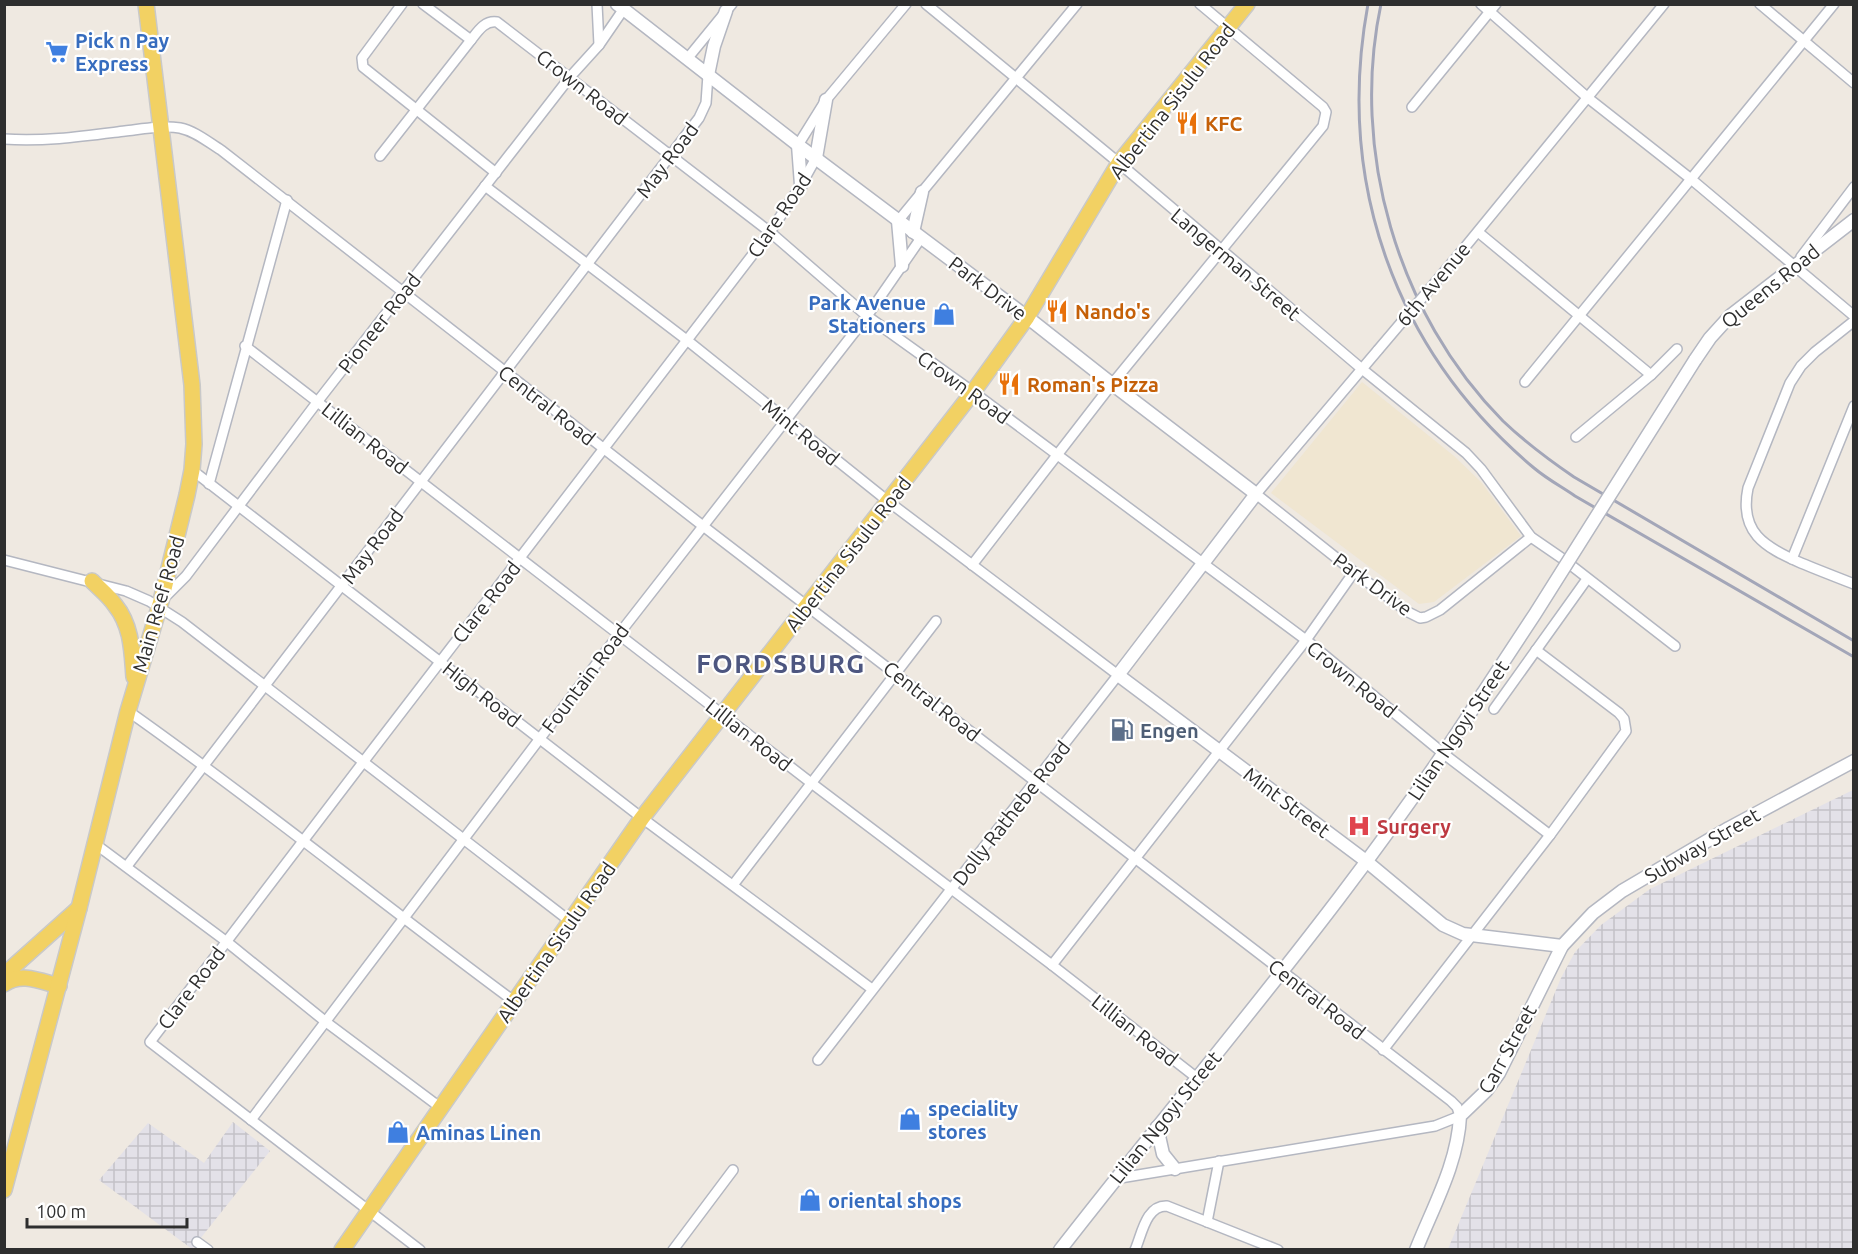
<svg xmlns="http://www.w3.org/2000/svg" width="1858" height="1254" font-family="Ubuntu,sans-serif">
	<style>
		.industrial { fill: url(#industrial-grid) }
		.education { fill: #f0e6d1 }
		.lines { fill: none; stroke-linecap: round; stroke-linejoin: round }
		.minor-casing { stroke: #b4b7c1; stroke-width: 12 }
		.tertiary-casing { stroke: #b4b7c1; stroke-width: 15 }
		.primary-casing { stroke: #c9c9c9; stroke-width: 18 }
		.minor { stroke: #fff; stroke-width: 9 }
		.tertiary { stroke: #fff; stroke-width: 12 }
		.primary { stroke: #f2d163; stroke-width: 15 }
		.rail { stroke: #a3a6b8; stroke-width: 3 }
		.minor-bridge-casing { stroke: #b4b7c1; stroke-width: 12; stroke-linecap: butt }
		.tertiary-bridge-casing { stroke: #b4b7c1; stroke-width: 15; stroke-linecap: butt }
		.minor-bridge { stroke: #fff; stroke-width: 9 }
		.tertiary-bridge { stroke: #fff; stroke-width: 12 }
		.labels { text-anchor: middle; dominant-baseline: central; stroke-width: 4.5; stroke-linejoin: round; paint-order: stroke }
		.shop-label { font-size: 20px; font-weight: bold; fill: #366cbe; stroke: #fff; text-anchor: start }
		.street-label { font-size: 20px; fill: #2e2e2e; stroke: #fff }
		.food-label { font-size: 20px; font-weight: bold; fill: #c56008; stroke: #fff; text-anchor: start }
		.service-label { font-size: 20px; font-weight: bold; fill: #4e5e75; stroke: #fff; text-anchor: start }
		.health-label { font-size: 20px; font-weight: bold; fill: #be3a42; stroke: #fff; text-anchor: start }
		.district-label { font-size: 26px; font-weight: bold; letter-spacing: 1.5px; fill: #4d5680; stroke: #fff }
	</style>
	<defs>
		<pattern id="industrial-grid" width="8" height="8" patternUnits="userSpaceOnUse" patternTransform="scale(1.5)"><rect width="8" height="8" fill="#e3e1e8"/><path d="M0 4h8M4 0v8" fill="none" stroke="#c3c1c7"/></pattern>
	</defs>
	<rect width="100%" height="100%" fill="#efe9e1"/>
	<g class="industrial">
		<path d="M 1853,790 L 1853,1249 L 1448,1249 L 1561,978 L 1575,952 L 1601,925 L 1650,889 Z"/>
		<path d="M 233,1122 L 270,1151 L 192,1249 L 99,1180 L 148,1123 L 204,1163 Z"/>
	</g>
	<path class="education" d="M 1362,382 L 1454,456 L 1481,482 L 1521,536 L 1434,602 L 1419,604 L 1271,493 Z"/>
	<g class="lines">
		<g class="minor-casing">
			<g id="minor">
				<path d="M 402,4 L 362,58 L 363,67 L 496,173"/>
				<path d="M 423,4 L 471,40"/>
				<path d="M 597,4 L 599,45"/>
				<path d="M 926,4 L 1119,163 L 1362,369 L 1466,453 L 1481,469 L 1531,537 L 1563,559 L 1675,646"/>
				<path d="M 1481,4 L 1588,98 L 1691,179 L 1854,316"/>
				<path d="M 1760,4 L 1854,83"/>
				<path d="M 687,59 L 732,4"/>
				<path d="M 1412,107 L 1496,4"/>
				<path d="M 4,139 C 44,142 85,136 125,131 C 142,129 162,125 180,128 C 195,131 208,142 221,150 L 703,526 L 1451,1101 L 1457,1107 L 1460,1116 L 1435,1126 L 1114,1179"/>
				<path d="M 798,145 L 826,100 L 906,4"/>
				<path d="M 380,156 L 471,40 C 478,31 485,20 497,22 L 770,232 L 867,316 L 973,392 L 1306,640 L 1444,754 L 1550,835"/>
				<path d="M 485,186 L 688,341 L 889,502 L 1118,675 L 818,1060"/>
				<path d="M 898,221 L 1077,4"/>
				<path d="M 1478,232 L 1651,375"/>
				<path d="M 1461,252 L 1664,4"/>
				<path d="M 1801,257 L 1854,187"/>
				<path d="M 1854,321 L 1815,352 L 1801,366 L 1790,383 L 1748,488 C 1739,532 1764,547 1801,563 C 1818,570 1836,577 1854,584"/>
				<path d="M 245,346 L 810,782 L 1052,965 L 1197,1078"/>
				<path d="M 1378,350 L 1256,494 L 1354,572 L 1408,612 L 1420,618 L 1426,617 L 1440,610 L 1531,537"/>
				<path d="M 1525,382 L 1834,4"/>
				<path d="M 1576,437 L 1651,375 L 1677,349"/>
				<path d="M 192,470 L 642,818 L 872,989"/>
				<path d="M 209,484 L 287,200"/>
				<path d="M 1792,559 L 1854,406"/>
				<path d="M 4,560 L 126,591 L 149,601 L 182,622 L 571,922"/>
				<path d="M 972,565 L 1112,384 L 1323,126 L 1326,112 L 1323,107 L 1200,4"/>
				<path d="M 163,599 L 186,576 L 318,401 L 570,77 L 599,45 L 623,10"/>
				<path d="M 1494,709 L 1587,579"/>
				<path d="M 128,711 C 260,804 385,906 515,1002"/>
				<path d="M 94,843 L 227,942 L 326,1022 L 441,1108"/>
				<path d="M 127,866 L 699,118 L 706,103 L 708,75"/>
				<path d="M 733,885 L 936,621"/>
				<path d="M 1052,965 L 1306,640 L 1354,572"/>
				<path d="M 1383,1050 L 1550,835 L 1626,731 L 1624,719 L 1619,713 L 1536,650"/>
				<path d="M 251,1120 L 619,634 L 867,316 L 921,238"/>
				<path d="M 1207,1222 L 1219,1161"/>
				<path d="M 197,1242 L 208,1250"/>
				<path d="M 420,1250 L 150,1042 L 364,761 L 770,232 L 801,185 L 816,158"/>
				<path d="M 673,1250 L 733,1170"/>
				<path d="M 1135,1250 C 1142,1234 1146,1205 1167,1206 L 1278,1250"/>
			</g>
		</g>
		<g class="tertiary-casing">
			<g id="tertiary">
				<path d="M 617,4 L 798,145 L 1027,317 L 1112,384 L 1256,494 L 1118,675 L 1366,861 L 1443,925 L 1463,934 L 1562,946"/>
				<path d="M 708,75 L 714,46 L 726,11"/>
				<path d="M 798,145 L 801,185"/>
				<path d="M 816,158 L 826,100"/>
				<path d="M 898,221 L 902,266"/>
				<path d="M 913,232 L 922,192"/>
				<path d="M 1695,360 L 1710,338 L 1730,316 L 1854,220"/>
				<path d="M 1157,1127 L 1163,1154 L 1175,1169"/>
				<path d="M 1060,1250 C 1203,1066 1358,890 1483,693"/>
				<path d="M 1416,1250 C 1433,1207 1458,1163 1460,1116 L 1486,1091 L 1499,1073 L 1562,946 L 1593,913 L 1622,891 L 1729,828 L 1854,761"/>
			</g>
		</g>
		<g class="primary-casing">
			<g id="primary">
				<path d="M 92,581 C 100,589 109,596 115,605 C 132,626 132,652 134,677"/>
				<path d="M 4,975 L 79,908"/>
				<path d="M 4,984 C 21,972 40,981 59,986"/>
				<path d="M 4,1190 L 79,908 L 128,711 L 161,601 L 187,495 L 192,470 L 194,444 L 192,385 L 146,4"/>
				<path d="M 342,1250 L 642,818 L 973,392 L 1027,317 L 1119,163 L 1247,4"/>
			</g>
		</g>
		<use href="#minor" class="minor"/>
		<use href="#tertiary" class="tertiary"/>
		<use href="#primary" class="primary"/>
		<g class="rail">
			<path d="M 1368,4 C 1335,183 1395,351 1534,468 C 1547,479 1562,487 1575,496 L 1854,657"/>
			<path d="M 1381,4 C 1350,150 1397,314 1503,421 C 1525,442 1549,460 1574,477 L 1854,641"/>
		</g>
		<g class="minor-bridge-casing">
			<path id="minor-bridge" d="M 1378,350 L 1461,252"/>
		</g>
		<g class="tertiary-bridge-casing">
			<path id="tertiary-bridge" d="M 1483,693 L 1535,614 L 1695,360"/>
		</g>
		<use href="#minor-bridge" class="minor-bridge"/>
		<use href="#tertiary-bridge" class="tertiary-bridge"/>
	</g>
	<defs>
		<g id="supermarket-bare" transform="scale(1.8)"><path d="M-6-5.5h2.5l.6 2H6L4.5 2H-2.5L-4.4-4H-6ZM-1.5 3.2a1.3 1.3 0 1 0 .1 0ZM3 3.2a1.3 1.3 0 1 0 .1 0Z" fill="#3f7fe0" stroke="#fff" stroke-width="2.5" paint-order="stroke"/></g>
		<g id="restaurant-bare" transform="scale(1.8)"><path d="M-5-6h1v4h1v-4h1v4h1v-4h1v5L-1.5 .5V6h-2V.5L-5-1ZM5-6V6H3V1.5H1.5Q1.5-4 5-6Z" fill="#e8710a" stroke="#fff" stroke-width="2.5" paint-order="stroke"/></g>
		<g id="shop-bare" transform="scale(1.8)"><path d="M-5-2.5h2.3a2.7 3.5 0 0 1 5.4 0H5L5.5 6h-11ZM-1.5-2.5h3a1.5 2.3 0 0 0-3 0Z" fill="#3f7fe0" stroke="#fff" stroke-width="2.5" paint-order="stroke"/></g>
		<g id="fuel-bare" transform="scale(1.8)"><path d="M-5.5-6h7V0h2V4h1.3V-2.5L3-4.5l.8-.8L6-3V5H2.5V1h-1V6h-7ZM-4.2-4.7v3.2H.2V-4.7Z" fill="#5c6f8a" stroke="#fff" stroke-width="2.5" paint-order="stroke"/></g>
		<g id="hospital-bare" transform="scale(1.8)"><path d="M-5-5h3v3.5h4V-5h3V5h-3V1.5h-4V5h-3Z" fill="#e0444e" stroke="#fff" stroke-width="2.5" paint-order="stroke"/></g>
	</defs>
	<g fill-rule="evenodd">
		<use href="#supermarket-bare" x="57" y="52"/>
		<use href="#restaurant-bare" x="1187" y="123"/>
		<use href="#restaurant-bare" x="1057" y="311"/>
		<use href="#shop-bare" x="944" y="314"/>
		<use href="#restaurant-bare" x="1009" y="384"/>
		<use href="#fuel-bare" x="1122" y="730"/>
		<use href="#hospital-bare" x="1359" y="826"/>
		<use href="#shop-bare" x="910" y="1119"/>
		<use href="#shop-bare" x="398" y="1132"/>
		<use href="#shop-bare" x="810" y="1200"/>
	</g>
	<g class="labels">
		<g class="shop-label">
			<text x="75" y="40">Pick n Pay<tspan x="75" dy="23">Express</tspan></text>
			<text x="926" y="302" text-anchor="end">Park Avenue<tspan x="926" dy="23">Stationers</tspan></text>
			<text x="928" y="1108">speciality<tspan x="928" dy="23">stores</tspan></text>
			<text x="416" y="1132">Aminas Linen</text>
			<text x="828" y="1200">oriental shops</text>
		</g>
		<g class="street-label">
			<text transform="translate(582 87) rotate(38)">Crown Road</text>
			<text transform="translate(1172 101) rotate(-52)">Albertina Sisulu Road</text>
			<text transform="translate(667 160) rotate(-53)">May Road</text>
			<text transform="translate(779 215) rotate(-56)">Clare Road</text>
			<text transform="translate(1236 264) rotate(40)">Langerman Street</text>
			<text transform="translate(1433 284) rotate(-50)">6th Avenue</text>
			<text transform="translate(1770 286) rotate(-39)">Queens Road</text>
			<text transform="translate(988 288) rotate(37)">Park Drive</text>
			<text transform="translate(379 323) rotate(-52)">Pioneer Road</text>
			<text transform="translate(964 387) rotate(36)">Crown Road</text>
			<text transform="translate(547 405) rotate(38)">Central Road</text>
			<text transform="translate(801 432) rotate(39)">Mint Road</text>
			<text transform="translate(365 438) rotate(38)">Lillian Road</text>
			<text transform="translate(372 546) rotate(-53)">May Road</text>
			<text transform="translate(848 554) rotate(-52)">Albertina Sisulu Road</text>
			<text transform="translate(1373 584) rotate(36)">Park Drive</text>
			<text transform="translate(486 602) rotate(-52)">Clare Road</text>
			<text transform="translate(158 604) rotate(-74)">Main Reef Road</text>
			<text transform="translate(585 678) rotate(-53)">Fountain Road</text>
			<text transform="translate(1352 679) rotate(39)">Crown Road</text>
			<text transform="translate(482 694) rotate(38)">High Road</text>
			<text transform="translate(932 701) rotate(38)">Central Road</text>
			<text transform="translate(1458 730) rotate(-56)">Lilian Ngoyi Street</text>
			<text transform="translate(749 735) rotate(38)">Lillian Road</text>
			<text transform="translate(1287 802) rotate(37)">Mint Street</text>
			<text transform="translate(1011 813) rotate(-52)">Dolly Rathebe Road</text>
			<text transform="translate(1702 845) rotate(-30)">Subway Street</text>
			<text transform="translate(556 942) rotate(-55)">Albertina Sisulu Road</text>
			<text transform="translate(191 988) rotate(-53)">Clare Road</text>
			<text transform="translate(1317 999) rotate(38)">Central Road</text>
			<text transform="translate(1135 1030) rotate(38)">Lillian Road</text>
			<text transform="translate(1507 1049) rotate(-61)">Carr Street</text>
			<text transform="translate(1165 1117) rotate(-51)">Lilian Ngoyi Street</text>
		</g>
		<g class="food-label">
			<text x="1205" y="123">KFC</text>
			<text x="1075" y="311">Nando's</text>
			<text x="1027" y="384">Roman's Pizza</text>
		</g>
		<g class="service-label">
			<text x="1140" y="730">Engen</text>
		</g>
		<g class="health-label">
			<text x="1377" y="826">Surgery</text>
		</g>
		<g class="district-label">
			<text x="781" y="663">FORDSBURG</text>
		</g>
	</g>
	<rect width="1858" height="1254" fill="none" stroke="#2e2e2e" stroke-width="12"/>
	<path d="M27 1218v9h160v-9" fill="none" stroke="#2e2e2e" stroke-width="3"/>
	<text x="36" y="1218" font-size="18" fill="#2e2e2e" stroke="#ffffff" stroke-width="4.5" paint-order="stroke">100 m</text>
</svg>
